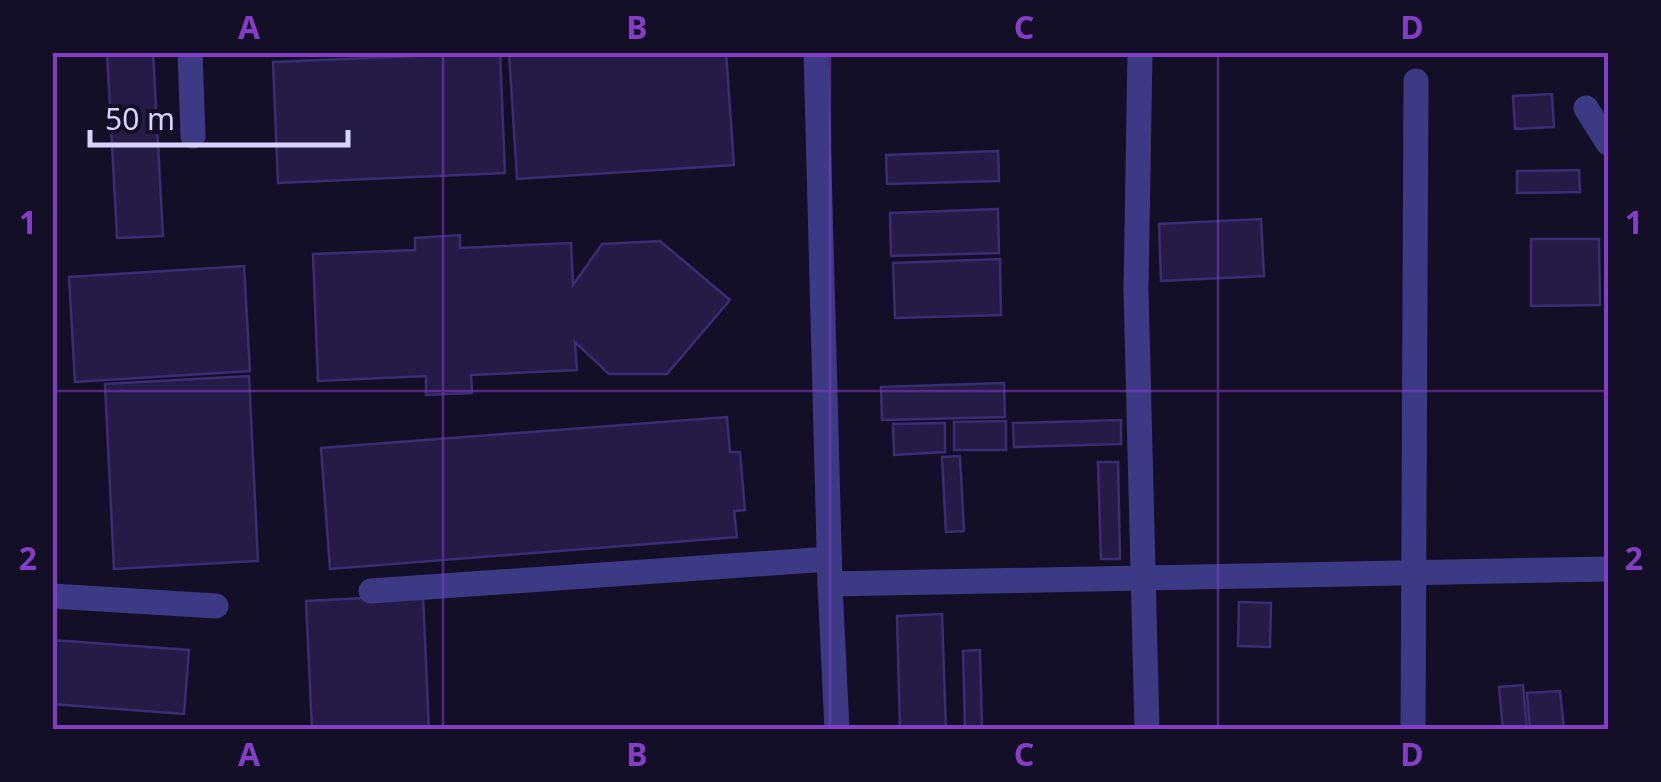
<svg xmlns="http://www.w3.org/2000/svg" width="1661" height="782" font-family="'Noto Sans',sans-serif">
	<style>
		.building { fill: #241b47; stroke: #3b2d73; stroke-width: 2.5 }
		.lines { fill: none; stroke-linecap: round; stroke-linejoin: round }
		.minor { stroke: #3d3a85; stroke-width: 25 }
		.grid { fill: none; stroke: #843dc5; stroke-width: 2.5; stroke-opacity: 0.55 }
		.neatline { fill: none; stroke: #843dc5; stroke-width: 4 }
		.grid-label { font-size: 32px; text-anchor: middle; font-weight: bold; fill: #843dc5 }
	</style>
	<rect width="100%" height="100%" fill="#130f26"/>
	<g class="building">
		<path d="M 107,52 L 153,52 L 163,236 L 117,238 Z"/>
		<path d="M 440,52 L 500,52 L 505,173 L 278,183 L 273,62 L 440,55 Z"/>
		<path d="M 509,52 L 726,52 L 734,165 L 517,179 Z"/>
		<path d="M 1552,94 L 1554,127 L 1515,129 L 1513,96 Z"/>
		<path d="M 998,151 L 999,181 L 887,184 L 886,155 Z"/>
		<path d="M 1579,170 L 1580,192 L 1517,193 L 1517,171 Z"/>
		<path d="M 998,209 L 999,253 L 891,256 L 890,213 Z"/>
		<path d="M 1261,219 L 1264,276 L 1161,281 L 1159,224 Z"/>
		<path d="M 460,235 L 460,248 L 571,243 L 573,285 L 602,244 L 660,241 L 730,300 L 667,374 L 609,374 L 575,342 L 577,370 L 471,375 L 472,393 L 426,395 L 426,376 L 318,381 L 313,254 L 415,250 L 415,238 Z"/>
		<path d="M 1531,239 L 1599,239 L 1600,305 L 1531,306 Z"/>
		<path d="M 1000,259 L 1001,315 L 895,318 L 893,263 Z"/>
		<path d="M 244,266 L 250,371 L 75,382 L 69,277 Z"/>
		<path d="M 249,376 L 258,561 L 114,569 L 105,384 Z"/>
		<path d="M 1004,383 L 1005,417 L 882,420 L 881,387 Z"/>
		<path d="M 727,417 L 730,452 L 740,452 L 745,510 L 734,511 L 737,537 L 330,569 L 321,448 Z"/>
		<path d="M 1121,420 L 1121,444 L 1014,447 L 1013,423 Z"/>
		<path d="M 1006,421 L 1006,450 L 954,450 L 954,422 Z"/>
		<path d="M 945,423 L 945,452 L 894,455 L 893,424 Z"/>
		<path d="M 960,456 L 964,531 L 946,532 L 942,457 Z"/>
		<path d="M 1098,462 L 1118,462 L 1120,559 L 1101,559 Z"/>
		<path d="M 423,595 L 429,730 L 312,730 L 306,601 Z"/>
		<path d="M 1239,602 L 1271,603 L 1270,647 L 1238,646 Z"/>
		<path d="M 942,614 L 946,730 L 900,730 L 897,616 Z"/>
		<path d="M 52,640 L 189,650 L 184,714 L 52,704 Z"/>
		<path d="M 980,650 L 982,730 L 965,730 L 963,651 Z"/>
		<path d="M 1523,685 L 1527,730 L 1503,730 L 1499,687 Z"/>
		<path d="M 1560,691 L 1564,730 L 1530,730 L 1527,693 Z"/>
	</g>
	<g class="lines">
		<g class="minor">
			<path d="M 190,52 L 193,136"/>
			<path d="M 816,52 L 830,584 L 837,730"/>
			<path d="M 1140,52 L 1136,290 L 1147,730"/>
			<path d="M 1586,108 L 1608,143"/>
			<path d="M 830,584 L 1608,569"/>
			<path d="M 371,591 L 829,559"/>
			<path d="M 52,596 L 216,606"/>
			<path d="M 1413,730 L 1416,81"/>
		</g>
	</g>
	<path class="grid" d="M 443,52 L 443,730M 830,52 L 830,730M 1218,52 L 1218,730M 52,391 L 1608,391"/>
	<rect width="1661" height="782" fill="none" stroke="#130f26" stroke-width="110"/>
	<path d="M90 130v15h258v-15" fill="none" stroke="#d9d4ff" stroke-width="5"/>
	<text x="105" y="130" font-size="30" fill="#d9d4ff" stroke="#130f26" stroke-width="8" paint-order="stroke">50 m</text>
	<rect x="55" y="55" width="1551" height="672" class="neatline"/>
	<g class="grid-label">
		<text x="249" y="39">A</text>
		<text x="637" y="39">B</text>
		<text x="1024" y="39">C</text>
		<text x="1412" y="39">D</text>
		<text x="28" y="234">1</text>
		<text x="1634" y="234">1</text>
		<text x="28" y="570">2</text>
		<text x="1634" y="570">2</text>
		<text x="249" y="766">A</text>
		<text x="637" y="766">B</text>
		<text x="1024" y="766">C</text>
		<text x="1412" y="766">D</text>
	</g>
</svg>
